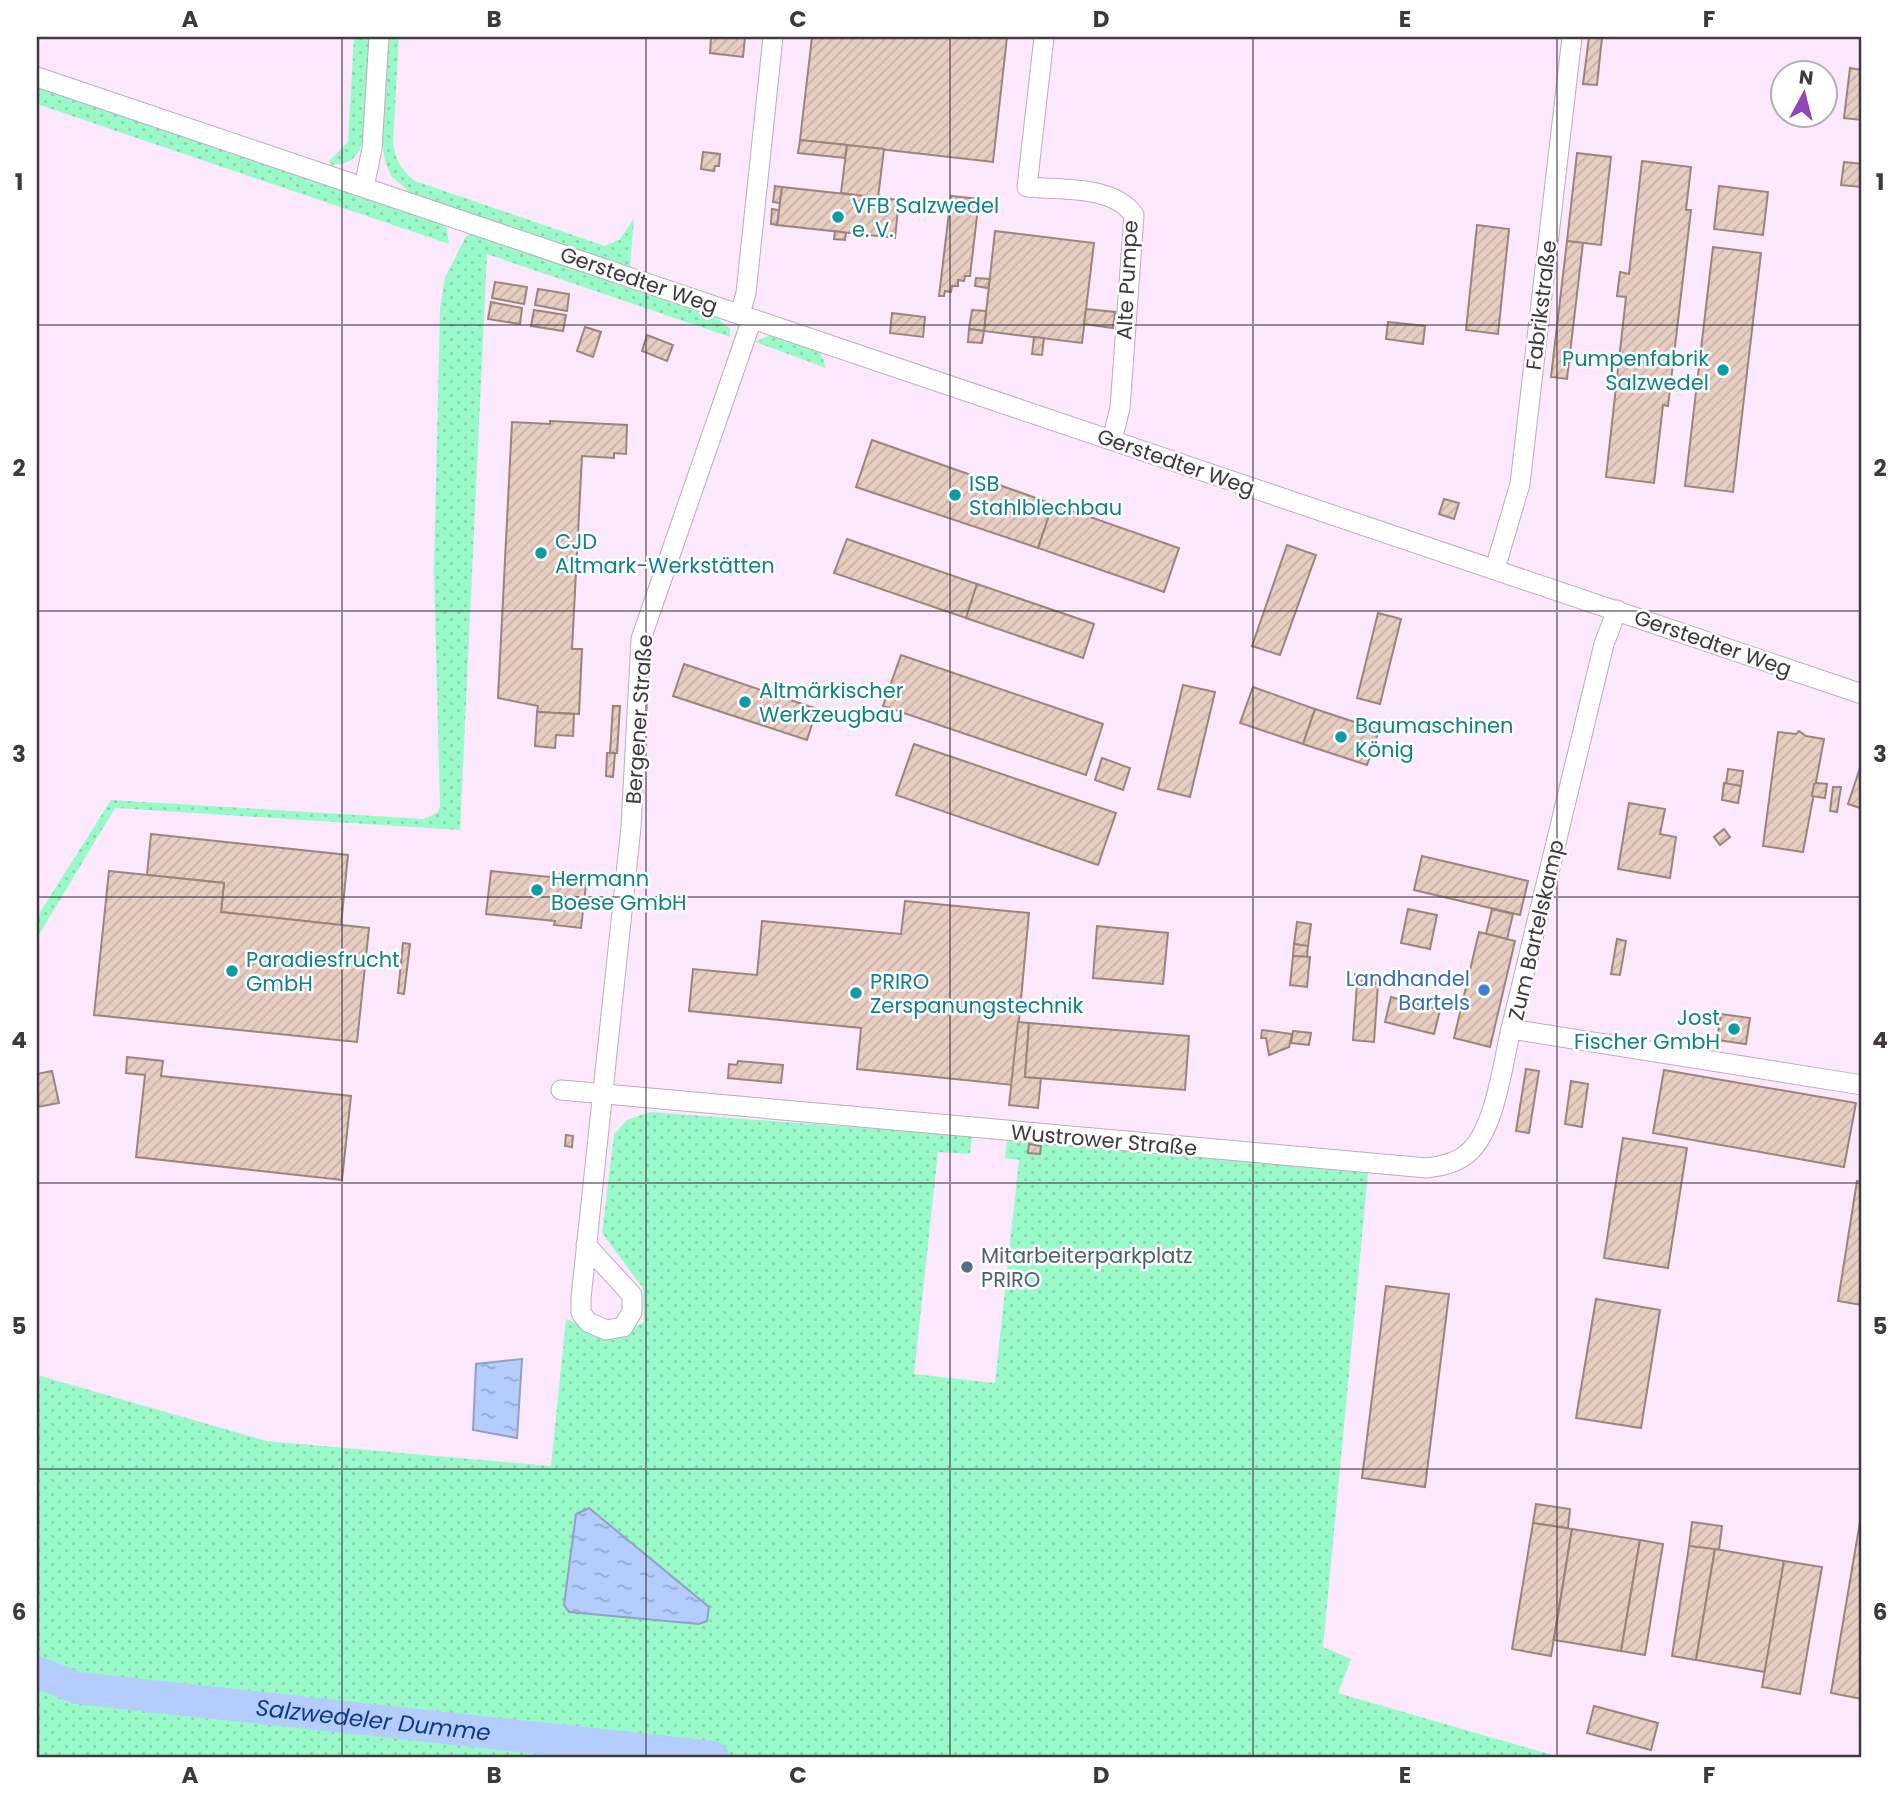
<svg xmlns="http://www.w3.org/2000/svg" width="1899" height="1794" font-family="Poppins,sans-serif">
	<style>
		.grass { fill: url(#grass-dots) }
		.water { fill: url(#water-ripples); stroke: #91a0c4; stroke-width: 2 }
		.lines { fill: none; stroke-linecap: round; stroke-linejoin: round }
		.river { stroke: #b4cdfd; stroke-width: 32 }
		.building { fill: url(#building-hatch); stroke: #9d847a; stroke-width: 2 }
		.minor-casing { stroke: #beabbe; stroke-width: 21 }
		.minor { stroke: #fff; stroke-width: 19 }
		.grid { fill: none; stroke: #403840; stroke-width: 2; stroke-opacity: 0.55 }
		.culture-dot { fill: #0f9aa8; stroke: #fff; stroke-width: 2.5 }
		.shop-dot { fill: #3f7fe0; stroke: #fff; stroke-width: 2.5 }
		.service-dot { fill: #5c6f8a; stroke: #fff; stroke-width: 2.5 }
		.labels { text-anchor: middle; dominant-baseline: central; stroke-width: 5; stroke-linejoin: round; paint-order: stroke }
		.culture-label { font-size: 21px; fill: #0d838f; stroke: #fff; text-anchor: start }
		.street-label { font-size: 21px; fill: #403840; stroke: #fff }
		.shop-label { font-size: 21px; fill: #366cbe; stroke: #fff; text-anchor: end }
		.service-label { font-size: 21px; fill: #4e5e75; stroke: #fff; text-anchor: start }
		.water-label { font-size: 23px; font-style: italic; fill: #0f388f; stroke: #fff }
		.neatline { fill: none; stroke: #403840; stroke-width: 2.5 }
		.grid-label { font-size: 23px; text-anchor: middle; font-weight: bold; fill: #403840 }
	</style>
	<defs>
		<pattern id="grass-dots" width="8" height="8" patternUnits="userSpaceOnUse" patternTransform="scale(1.75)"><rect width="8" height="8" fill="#9af9c8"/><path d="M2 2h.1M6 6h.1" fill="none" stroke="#86d6ad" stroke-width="1.8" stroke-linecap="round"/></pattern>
		<pattern id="water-ripples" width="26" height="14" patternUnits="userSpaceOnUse" patternTransform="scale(1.75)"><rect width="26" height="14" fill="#b4cdfd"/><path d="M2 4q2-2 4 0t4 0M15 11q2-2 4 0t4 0" fill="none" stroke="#94a7ce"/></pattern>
		<pattern id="building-hatch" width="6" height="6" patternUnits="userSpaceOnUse" patternTransform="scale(1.75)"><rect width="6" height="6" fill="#e7cdc2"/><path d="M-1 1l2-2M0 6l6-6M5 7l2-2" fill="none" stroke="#c7b1a8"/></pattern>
	</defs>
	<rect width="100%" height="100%" fill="#fce8fc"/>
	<g class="grass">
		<path d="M 354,37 L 371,37 C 369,62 370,132 359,151 C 353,163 342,164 331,165 L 329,161 L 348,142 Z"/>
		<path d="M 388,37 L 399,37 L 393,143 C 396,161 401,170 415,181 L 605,246 L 620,239 L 634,218 L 630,268 L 412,194 L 391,176 L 385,161 L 382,140 Z"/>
		<path d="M 37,85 L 446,225 L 449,244 L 37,104 Z"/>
		<path d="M 473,233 L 714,315 L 730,329 L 730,337 L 487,254 L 460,830 L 115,808 L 37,938 L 37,917 L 111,800 L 423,819 L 437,813 L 440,807 L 434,571 L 440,308 L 445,278 L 466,236 Z"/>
		<path d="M 770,335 L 820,350 L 826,368 L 755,342 Z"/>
		<path d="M 650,1112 L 972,1136 L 970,1154 L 938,1152 L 914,1374 L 995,1383 L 1019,1160 L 1005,1158 L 1007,1140 L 1368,1173 L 1323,1647 L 1351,1659 L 1338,1693 L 1559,1757 L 37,1757 L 37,1375 L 266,1441 L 551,1466 L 566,1319 L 613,1340 L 644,1322 L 643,1288 L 602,1233 L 614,1134 L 627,1120 Z"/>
	</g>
	<g class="water">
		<path d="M 522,1359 L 517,1438 L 473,1430 L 476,1364 Z"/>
		<path d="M 589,1508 L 709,1607 L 707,1621 L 699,1624 L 569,1612 L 564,1605 L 576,1514 Z"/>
	</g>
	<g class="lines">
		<path class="river" id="s1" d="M 37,1672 L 77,1688 L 713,1757"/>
	</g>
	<g class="building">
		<path d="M 711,37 L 745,37 L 743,57 L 710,53 Z"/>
		<path d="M 812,37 L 1007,37 L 993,162 L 800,140 Z"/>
		<path d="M 1589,37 L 1602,37 L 1597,85 L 1583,84 Z"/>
		<path d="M 1850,68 L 1862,70 L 1862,120 L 1844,118 Z"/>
		<path d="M 800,140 L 847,145 L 845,158 L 798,153 Z"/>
		<path d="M 847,145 L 884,149 L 878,198 L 841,193 Z"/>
		<path d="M 703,152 L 720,154 L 719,166 L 715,166 L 714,171 L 701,169 Z"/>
		<path d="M 1577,153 L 1611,157 L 1601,245 L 1567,241 Z"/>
		<path d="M 1642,161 L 1691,167 L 1686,210 L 1691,210 L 1668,406 L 1663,405 L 1654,483 L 1606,477 L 1626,297 L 1617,296 L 1620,272 L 1629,274 Z"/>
		<path d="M 1844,162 L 1862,164 L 1862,187 L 1841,185 Z"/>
		<path d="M 775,186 L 782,187 L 780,203 L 773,202 Z"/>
		<path d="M 1719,186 L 1768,192 L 1763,235 L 1714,229 Z"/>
		<path d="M 782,187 L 899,200 L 895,238 L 777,225 Z"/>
		<path d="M 951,196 L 979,199 L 970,276 L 965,276 L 964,281 L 958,280 L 958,286 L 952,286 L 951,292 L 945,291 L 944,296 L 939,296 Z"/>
		<path d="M 772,209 L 779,210 L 777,225 L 771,224 Z"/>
		<path d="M 1477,225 L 1509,229 L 1498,334 L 1466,330 Z"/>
		<path d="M 835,231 L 846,233 L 845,240 L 834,239 Z"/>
		<path d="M 995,231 L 1094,243 L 1082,343 L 984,331 Z"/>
		<path d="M 1567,241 L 1583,243 L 1567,379 L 1551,377 Z"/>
		<path d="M 1713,247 L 1761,253 L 1733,492 L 1685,486 Z"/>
		<path d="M 976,278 L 990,279 L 988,288 L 975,286 Z"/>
		<path d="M 495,282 L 527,287 L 524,304 L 492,298 Z"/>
		<path d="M 538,289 L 569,294 L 567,311 L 535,305 Z"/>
		<path d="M 491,302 L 522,308 L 520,324 L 488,319 Z"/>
		<path d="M 1086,309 L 1115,312 L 1113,328 L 1084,324 Z"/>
		<path d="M 534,310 L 566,315 L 563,331 L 531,326 Z"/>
		<path d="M 972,310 L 986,311 L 984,331 L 969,329 Z"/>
		<path d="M 892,313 L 925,317 L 923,337 L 890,333 Z"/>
		<path d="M 1388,322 L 1425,326 L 1423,344 L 1386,339 Z"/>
		<path d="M 585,327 L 601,332 L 593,357 L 577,351 Z"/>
		<path d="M 969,329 L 984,331 L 982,343 L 968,342 Z"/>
		<path d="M 647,335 L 673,345 L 667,361 L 642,351 Z"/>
		<path d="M 1034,337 L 1044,338 L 1042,355 L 1032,354 Z"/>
		<path d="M 550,421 L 627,425 L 626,454 L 614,453 L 614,458 L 582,456 L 572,649 L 582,649 L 579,714 L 537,712 L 538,706 L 498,698 L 512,422 L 550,424 Z"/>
		<path d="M 872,440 L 1053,504 L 1038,548 L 856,487 Z"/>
		<path d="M 1444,499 L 1459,503 L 1454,519 L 1439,514 Z"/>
		<path d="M 1053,504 L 1179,548 L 1164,592 L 1038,548 Z"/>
		<path d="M 847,539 L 977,584 L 966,618 L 834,573 Z"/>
		<path d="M 1287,545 L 1316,555 L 1280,655 L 1252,646 Z"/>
		<path d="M 977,584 L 1094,624 L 1083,658 L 966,618 Z"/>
		<path d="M 1378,613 L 1401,619 L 1380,704 L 1357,698 Z"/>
		<path d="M 901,655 L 1103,724 L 1086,775 L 883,706 Z"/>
		<path d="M 684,664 L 817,709 L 807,740 L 673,696 Z"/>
		<path d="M 1183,685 L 1215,692 L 1190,797 L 1158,789 Z"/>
		<path d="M 1253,687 L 1315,709 L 1303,744 L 1240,723 Z"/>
		<path d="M 613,706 L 620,706 L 617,753 L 610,753 Z"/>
		<path d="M 1315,709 L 1379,730 L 1367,765 L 1303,744 Z"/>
		<path d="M 537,712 L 574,714 L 573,736 L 556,735 L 555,748 L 535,746 Z"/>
		<path d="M 1799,731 L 1806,736 L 1824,739 L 1803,852 L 1763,846 L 1778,732 L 1796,734 Z"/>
		<path d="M 914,744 L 1116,813 L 1098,865 L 896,795 Z"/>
		<path d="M 607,753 L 615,753 L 613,777 L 606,776 Z"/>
		<path d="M 1102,758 L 1130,768 L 1123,790 L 1095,780 Z"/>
		<path d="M 1861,765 L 1862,802 L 1860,808 L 1848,804 Z"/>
		<path d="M 1728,769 L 1743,771 L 1741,786 L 1726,784 Z"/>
		<path d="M 1724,783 L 1741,786 L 1738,803 L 1722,800 Z"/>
		<path d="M 1817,783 L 1827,784 L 1825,798 L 1812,796 L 1814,784 Z"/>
		<path d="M 1833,787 L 1841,787 L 1837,812 L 1830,811 Z"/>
		<path d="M 1629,803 L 1665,809 L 1660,834 L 1676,837 L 1670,878 L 1618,869 Z"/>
		<path d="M 1724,829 L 1730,837 L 1720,845 L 1714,837 Z"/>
		<path d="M 151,834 L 348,855 L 341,925 L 221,912 L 224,883 L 147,875 Z"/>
		<path d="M 1422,856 L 1528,881 L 1520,915 L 1414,890 Z"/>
		<path d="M 109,871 L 224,883 L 221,912 L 369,928 L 357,1042 L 94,1015 Z"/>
		<path d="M 491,871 L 559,878 L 560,873 L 587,876 L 581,928 L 554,925 L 555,921 L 486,914 Z"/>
		<path d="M 905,901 L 1029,913 L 1013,1085 L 857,1069 L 861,1028 L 689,1011 L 693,969 L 757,975 L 762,921 L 901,934 Z"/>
		<path d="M 1408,909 L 1437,915 L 1430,949 L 1401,943 Z"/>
		<path d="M 1492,909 L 1513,914 L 1507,939 L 1486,934 Z"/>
		<path d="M 1297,922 L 1311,924 L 1308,946 L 1294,944 Z"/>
		<path d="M 1097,926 L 1168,933 L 1163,984 L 1093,978 Z"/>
		<path d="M 1479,932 L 1515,941 L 1490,1047 L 1454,1038 Z"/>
		<path d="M 1617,939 L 1626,941 L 1620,975 L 1611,974 Z"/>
		<path d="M 403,943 L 410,944 L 404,994 L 398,993 Z"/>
		<path d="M 1294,944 L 1308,946 L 1307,957 L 1293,956 Z"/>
		<path d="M 1293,956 L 1310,957 L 1307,987 L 1290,985 Z"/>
		<path d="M 1355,974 L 1378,976 L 1377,983 L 1355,981 Z"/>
		<path d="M 1357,983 L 1378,984 L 1374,1042 L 1353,1040 Z"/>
		<path d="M 1391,997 L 1440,1010 L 1434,1034 L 1385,1022 Z"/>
		<path d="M 1721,1014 L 1750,1018 L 1746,1044 L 1717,1040 Z"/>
		<path d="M 1018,1022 L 1029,1023 L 1025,1077 L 1041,1078 L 1038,1108 L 1009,1105 Z"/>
		<path d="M 1029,1023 L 1189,1036 L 1185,1090 L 1025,1077 Z"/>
		<path d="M 1262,1030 L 1292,1034 L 1289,1047 L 1269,1055 L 1266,1038 L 1261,1038 Z"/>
		<path d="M 1293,1031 L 1311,1033 L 1309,1045 L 1291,1043 Z"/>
		<path d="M 127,1057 L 163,1061 L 161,1076 L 351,1096 L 342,1180 L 136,1157 L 145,1075 L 126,1073 Z"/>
		<path d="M 738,1061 L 783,1065 L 781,1083 L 728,1078 L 729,1064 L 737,1065 Z"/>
		<path d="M 1526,1069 L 1539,1071 L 1529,1133 L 1516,1131 Z"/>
		<path d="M 1664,1070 L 1856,1103 L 1844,1167 L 1653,1133 Z"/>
		<path d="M 52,1071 L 59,1103 L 37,1107 L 37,1074 Z"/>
		<path d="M 1571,1081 L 1588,1084 L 1582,1127 L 1565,1124 Z"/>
		<path d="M 566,1135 L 573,1136 L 572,1147 L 565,1146 Z"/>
		<path d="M 1623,1138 L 1687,1148 L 1668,1268 L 1604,1258 Z"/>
		<path d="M 1029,1144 L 1041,1146 L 1040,1154 L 1028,1153 Z"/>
		<path d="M 1857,1181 L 1862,1182 L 1862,1305 L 1838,1301 Z"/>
		<path d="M 1386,1286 L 1449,1294 L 1425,1487 L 1362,1478 Z"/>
		<path d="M 1596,1299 L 1660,1310 L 1641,1428 L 1576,1418 Z"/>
		<path d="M 1536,1504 L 1570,1509 L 1568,1528 L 1533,1523 Z"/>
		<path d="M 1862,1510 L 1862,1699 L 1831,1693 Z"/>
		<path d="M 1692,1522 L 1722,1526 L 1719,1550 L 1689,1546 Z"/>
		<path d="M 1533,1523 L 1572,1529 L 1551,1656 L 1512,1649 Z"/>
		<path d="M 1572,1529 L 1640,1540 L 1621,1651 L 1554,1640 Z"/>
		<path d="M 1640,1540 L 1663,1544 L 1645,1655 L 1621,1651 Z"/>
		<path d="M 1689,1546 L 1715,1549 L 1696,1660 L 1672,1656 Z"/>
		<path d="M 1715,1549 L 1784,1561 L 1765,1672 L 1696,1660 Z"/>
		<path d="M 1784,1561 L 1822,1567 L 1800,1694 L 1762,1687 Z"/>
		<path d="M 1594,1706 L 1658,1723 L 1651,1750 L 1587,1733 Z"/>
	</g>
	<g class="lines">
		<g class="minor-casing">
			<g id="minor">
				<path d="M 1044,37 L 1027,187 C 1061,190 1113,185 1134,215 L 1120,408 L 1112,440"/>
				<path d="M 37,77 L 1862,694"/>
				<path d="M 364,187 L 372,149 L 379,37"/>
				<path d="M 740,314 L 746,293 L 773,37"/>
				<path d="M 1495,569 L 1520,484 L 1572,37"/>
				<path d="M 1617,610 L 1604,644 L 1511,1029 L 1862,1085"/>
				<path d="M 561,1090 L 1427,1168 C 1442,1166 1457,1163 1468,1153 C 1495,1131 1503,1062 1511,1029"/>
				<path d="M 586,1245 L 632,1295 L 632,1312 L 623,1327 L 606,1330 L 588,1322 L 581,1313 L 581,1298 L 631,827 L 641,639 L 752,319"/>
			</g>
		</g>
		<use href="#minor" class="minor"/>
	</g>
	<path class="grid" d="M 342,37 L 342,1757M 646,37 L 646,1757M 950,37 L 950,1757M 1253,37 L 1253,1757M 1557,37 L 1557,1757M 37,325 L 1862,325M 37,611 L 1862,611M 37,897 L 1862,897M 37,1183 L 1862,1183M 37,1469 L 1862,1469"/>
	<g class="culture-dot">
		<circle cx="838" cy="217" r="7"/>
		<circle cx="1723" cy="370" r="7"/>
		<circle cx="955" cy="495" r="7"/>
		<circle cx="541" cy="553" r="7"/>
		<circle cx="745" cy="702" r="7"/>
		<circle cx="1341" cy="737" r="7"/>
		<circle cx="537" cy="890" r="7"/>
		<circle cx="232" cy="971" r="7"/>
		<circle cx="856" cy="993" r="7"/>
		<circle cx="1734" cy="1029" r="7"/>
	</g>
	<circle class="shop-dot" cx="1484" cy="990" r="7"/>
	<circle class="service-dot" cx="967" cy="1267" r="7"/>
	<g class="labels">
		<g class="culture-label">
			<text x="852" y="205">VFB Salzwedel<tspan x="852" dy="24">e. V.</tspan></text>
			<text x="1709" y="358" text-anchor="end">Pumpenfabrik<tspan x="1709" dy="24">Salzwedel</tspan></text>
			<text x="969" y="483">ISB<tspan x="969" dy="24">Stahlblechbau</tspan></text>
			<text x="555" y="541">CJD<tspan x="555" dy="24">Altmark-Werkstätten</tspan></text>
			<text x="759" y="690">Altmärkischer<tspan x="759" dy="24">Werkzeugbau</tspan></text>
			<text x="1355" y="725">Baumaschinen<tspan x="1355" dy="24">König</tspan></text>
			<text x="551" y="878">Hermann<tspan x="551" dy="24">Boese GmbH</tspan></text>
			<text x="246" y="959">Paradiesfrucht<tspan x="246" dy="24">GmbH</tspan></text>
			<text x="870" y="981">PRIRO<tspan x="870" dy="24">Zerspanungstechnik</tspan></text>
			<text x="1720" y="1017" text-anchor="end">Jost<tspan x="1720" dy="24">Fischer GmbH</tspan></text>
		</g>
		<g class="street-label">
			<text transform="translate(639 280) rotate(19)">Gerstedter Weg</text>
			<text transform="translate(1127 280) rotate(-87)">Alte Pumpe</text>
			<text transform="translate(1541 305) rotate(-83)">Fabrikstraße</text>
			<text transform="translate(1176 462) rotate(19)">Gerstedter Weg</text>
			<text transform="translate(1713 643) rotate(19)">Gerstedter Weg</text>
			<text transform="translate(639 719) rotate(-86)">Bergener Straße</text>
			<text transform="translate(1536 930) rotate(-77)">Zum Bartelskamp</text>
			<text transform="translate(1104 1140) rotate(5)">Wustrower Straße</text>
		</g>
		<g class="shop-label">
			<text x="1470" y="978">Landhandel<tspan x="1470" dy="24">Bartels</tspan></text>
		</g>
		<g class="service-label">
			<text x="981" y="1255">Mitarbeiterparkplatz<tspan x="981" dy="24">PRIRO</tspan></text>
		</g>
		<g class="water-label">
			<text stroke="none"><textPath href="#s1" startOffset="341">Salzwedeler Dumme</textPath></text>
		</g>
	</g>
	<rect width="1899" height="1794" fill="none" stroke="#ffffff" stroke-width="77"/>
	<g transform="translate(1804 94) rotate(7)"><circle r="33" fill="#ffffff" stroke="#b3afb3" stroke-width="2"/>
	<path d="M0-5L12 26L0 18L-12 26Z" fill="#9146b7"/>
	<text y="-10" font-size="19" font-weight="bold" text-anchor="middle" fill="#403840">N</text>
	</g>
	<rect x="38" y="38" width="1822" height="1718" class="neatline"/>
	<g class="grid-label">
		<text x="190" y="27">A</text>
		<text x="494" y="27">B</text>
		<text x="798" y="27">C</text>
		<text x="1101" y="27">D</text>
		<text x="1405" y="27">E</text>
		<text x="1709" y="27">F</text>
		<text x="19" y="190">1</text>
		<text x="1880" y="190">1</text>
		<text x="19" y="476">2</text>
		<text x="1880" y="476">2</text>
		<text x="19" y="762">3</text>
		<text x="1880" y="762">3</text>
		<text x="19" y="1048">4</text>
		<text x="1880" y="1048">4</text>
		<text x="19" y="1334">5</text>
		<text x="1880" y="1334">5</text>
		<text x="19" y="1620">6</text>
		<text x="1880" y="1620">6</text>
		<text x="190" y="1783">A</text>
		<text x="494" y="1783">B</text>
		<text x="798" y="1783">C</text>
		<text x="1101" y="1783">D</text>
		<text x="1405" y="1783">E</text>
		<text x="1709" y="1783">F</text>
	</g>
</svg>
